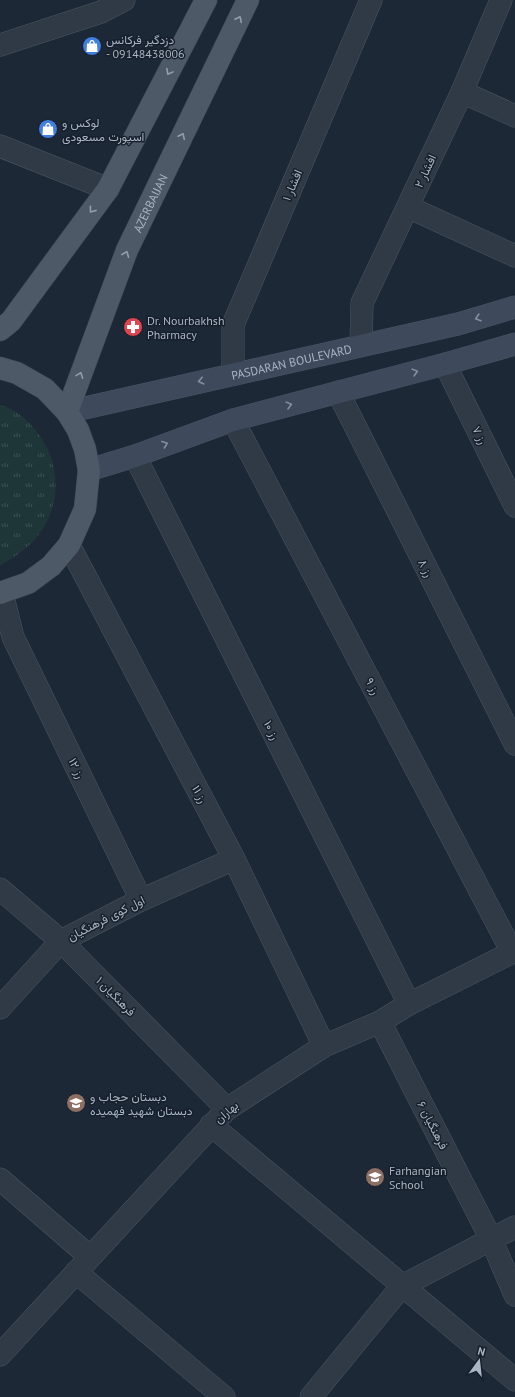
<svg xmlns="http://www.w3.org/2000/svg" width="515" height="1397" font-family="'PT Sans',Vazirmatn,sans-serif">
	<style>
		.park { fill: url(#park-tufts) }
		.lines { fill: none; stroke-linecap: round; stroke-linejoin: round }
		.street-casing { stroke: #4b5563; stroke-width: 23 }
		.secondary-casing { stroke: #4b5563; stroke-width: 23 }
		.primary-casing { stroke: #394351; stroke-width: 23 }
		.street { stroke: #303a47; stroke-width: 22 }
		.secondary { stroke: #3e495b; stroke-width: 22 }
		.primary { stroke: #4e5968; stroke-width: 22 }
		.oneway { stroke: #929eae }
		.oneway2 { stroke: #848fa0 }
		.labels { text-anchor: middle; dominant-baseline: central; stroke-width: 3; stroke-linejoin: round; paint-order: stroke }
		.poi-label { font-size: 12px; fill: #a9b5c5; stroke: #161f2b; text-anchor: start }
		.street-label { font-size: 12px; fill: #a9b5c5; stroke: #161f2b }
	</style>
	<defs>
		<pattern id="park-tufts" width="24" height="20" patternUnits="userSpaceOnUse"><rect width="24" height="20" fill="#1f3638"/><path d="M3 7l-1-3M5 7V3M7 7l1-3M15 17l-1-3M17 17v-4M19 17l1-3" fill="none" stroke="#3d5153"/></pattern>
	</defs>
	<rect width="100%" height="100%" fill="#1d2837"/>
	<path class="park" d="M 0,405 C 15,409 27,419 36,431 C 68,470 60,526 18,554 C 12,558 7,562 0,565 Z"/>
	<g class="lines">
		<g class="street-casing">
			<g id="street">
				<path d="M 0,45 L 101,12 L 124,0"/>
				<path d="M 462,92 L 515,116"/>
				<path d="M 0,146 L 108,189"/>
				<path d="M 408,207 L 515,256"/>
				<path d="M 361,345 L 362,303 L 462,92 L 501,0"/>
				<path d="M 445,364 L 515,506"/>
				<path d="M 233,374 L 233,325 L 371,0"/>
				<path d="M 338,392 L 515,744"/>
				<path d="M 233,420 L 512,952"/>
				<path d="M 135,456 L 409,1004"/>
				<path d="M 69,545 L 234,859 L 324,1046"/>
				<path d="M 2,593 L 13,637 L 141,900"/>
				<path d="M 0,889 L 61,941 L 227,1109"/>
				<path d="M 0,1008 L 61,941 L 141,900 L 234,859"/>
				<path d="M 380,1022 L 491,1239 L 515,1295"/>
				<path d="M 211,1125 L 515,1380"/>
				<path d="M 0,1179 L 90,1257"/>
				<path d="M 76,1272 L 224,1397"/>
				<path d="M 0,1355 L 227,1109 L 324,1046 L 380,1022 L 409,1004 L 515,951"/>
				<path d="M 311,1397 L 402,1286 L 515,1227"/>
			</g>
		</g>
		<g class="secondary-casing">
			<g id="secondary">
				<path id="s1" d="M 67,412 L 458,324 L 515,307"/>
				<path d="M 89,470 L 135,456 L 233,420 L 445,364 L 515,344"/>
			</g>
		</g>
		<g class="primary-casing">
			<g id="primary">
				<path d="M 0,330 L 11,321 L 108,189 L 206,0"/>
				<path d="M 0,368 L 17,373 L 45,389 L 67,412 L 78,430 L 85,449 L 89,470 L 85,509 L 69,545 L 51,566 L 28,583 L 0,593"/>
				<path id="s2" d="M 67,412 L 127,250 L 248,0"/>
			</g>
		</g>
		<use href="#street" class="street"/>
		<use href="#secondary" class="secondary"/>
		<use href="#primary" class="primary"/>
	</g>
	<defs><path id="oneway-chevron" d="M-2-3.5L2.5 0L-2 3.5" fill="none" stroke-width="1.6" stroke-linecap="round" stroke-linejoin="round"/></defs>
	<g class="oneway">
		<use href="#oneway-chevron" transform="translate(239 19) rotate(-64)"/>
		<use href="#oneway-chevron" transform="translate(169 72) rotate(118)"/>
		<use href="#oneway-chevron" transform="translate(182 136) rotate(-64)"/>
		<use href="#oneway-chevron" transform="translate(92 210) rotate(126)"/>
		<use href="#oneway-chevron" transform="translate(126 254) rotate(-68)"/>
		<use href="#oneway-chevron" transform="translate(80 375) rotate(-69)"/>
	</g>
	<g class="oneway2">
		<use href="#oneway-chevron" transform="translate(478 318) rotate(163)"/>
		<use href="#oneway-chevron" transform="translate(415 372) rotate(-15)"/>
		<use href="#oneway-chevron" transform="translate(201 381) rotate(167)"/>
		<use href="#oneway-chevron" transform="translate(289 405) rotate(-15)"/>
		<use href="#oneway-chevron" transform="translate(165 444) rotate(-20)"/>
	</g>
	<defs>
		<g id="shop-disc" transform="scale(1)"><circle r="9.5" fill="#3f7fe0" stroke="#161f2b"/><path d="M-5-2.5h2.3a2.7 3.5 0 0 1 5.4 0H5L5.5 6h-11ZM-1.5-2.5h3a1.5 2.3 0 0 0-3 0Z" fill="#fff"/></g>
		<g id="pharmacy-disc" transform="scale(1)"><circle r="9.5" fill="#e0444e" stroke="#161f2b"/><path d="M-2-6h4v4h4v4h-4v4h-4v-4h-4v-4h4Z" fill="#fff"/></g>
		<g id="school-disc" transform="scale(1)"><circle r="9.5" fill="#8d6e63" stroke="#161f2b"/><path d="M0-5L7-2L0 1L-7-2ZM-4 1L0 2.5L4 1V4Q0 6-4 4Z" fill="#fff"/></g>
	</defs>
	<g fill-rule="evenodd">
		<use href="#shop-disc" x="92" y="46"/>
		<use href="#shop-disc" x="48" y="129"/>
		<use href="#pharmacy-disc" x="133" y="327"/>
		<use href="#school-disc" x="76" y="1103"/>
		<use href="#school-disc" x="375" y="1177"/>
	</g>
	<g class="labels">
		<g class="poi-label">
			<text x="106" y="39">دزدگیر فرکانس<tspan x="106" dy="14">- 09148438006</tspan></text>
			<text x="62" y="122">لوکس و<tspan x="62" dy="14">اسپورت مسعودی</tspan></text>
			<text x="147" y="320">Dr. Nourbakhsh<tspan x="147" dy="14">Pharmacy</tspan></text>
			<text x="90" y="1096">دبستان حجاب و<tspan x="90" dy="14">دبستان شهید فهمیده</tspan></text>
			<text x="389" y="1170">Farhangian<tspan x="389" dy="14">School</tspan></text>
		</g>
		<g class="street-label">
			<text transform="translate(425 171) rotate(-65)">افشار ۲</text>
			<text transform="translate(292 185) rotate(-67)">افشار ۱</text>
			<text stroke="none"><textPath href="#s2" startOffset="225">AZERBAIJAN</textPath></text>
			<text stroke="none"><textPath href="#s1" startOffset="230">PASDARAN BOULEVARD</textPath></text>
			<text transform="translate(480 435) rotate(64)">رز ۷</text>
			<text transform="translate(426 568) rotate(63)">رز ۸</text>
			<text transform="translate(373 686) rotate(62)">رز ۹</text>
			<text transform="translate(272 730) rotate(63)">رز ۱۰</text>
			<text transform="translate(77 768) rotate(64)">رز ۱۲</text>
			<text transform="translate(200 794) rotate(62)">رز ۱۱</text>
			<text transform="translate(106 918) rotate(-27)">اول کوی فرهنگیان</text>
			<text transform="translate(116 996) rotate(45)">فرهنگیان ۱</text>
			<text transform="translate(226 1112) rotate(-41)">بهاران</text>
			<text transform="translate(433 1125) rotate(63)">فرهنگیان ۶</text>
		</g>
	</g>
	<g transform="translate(479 1361) rotate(15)" stroke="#161f2b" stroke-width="3" paint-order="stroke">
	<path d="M0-3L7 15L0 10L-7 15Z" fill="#a9b5c5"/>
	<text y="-6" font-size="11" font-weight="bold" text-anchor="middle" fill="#a9b5c5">N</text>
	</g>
</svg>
